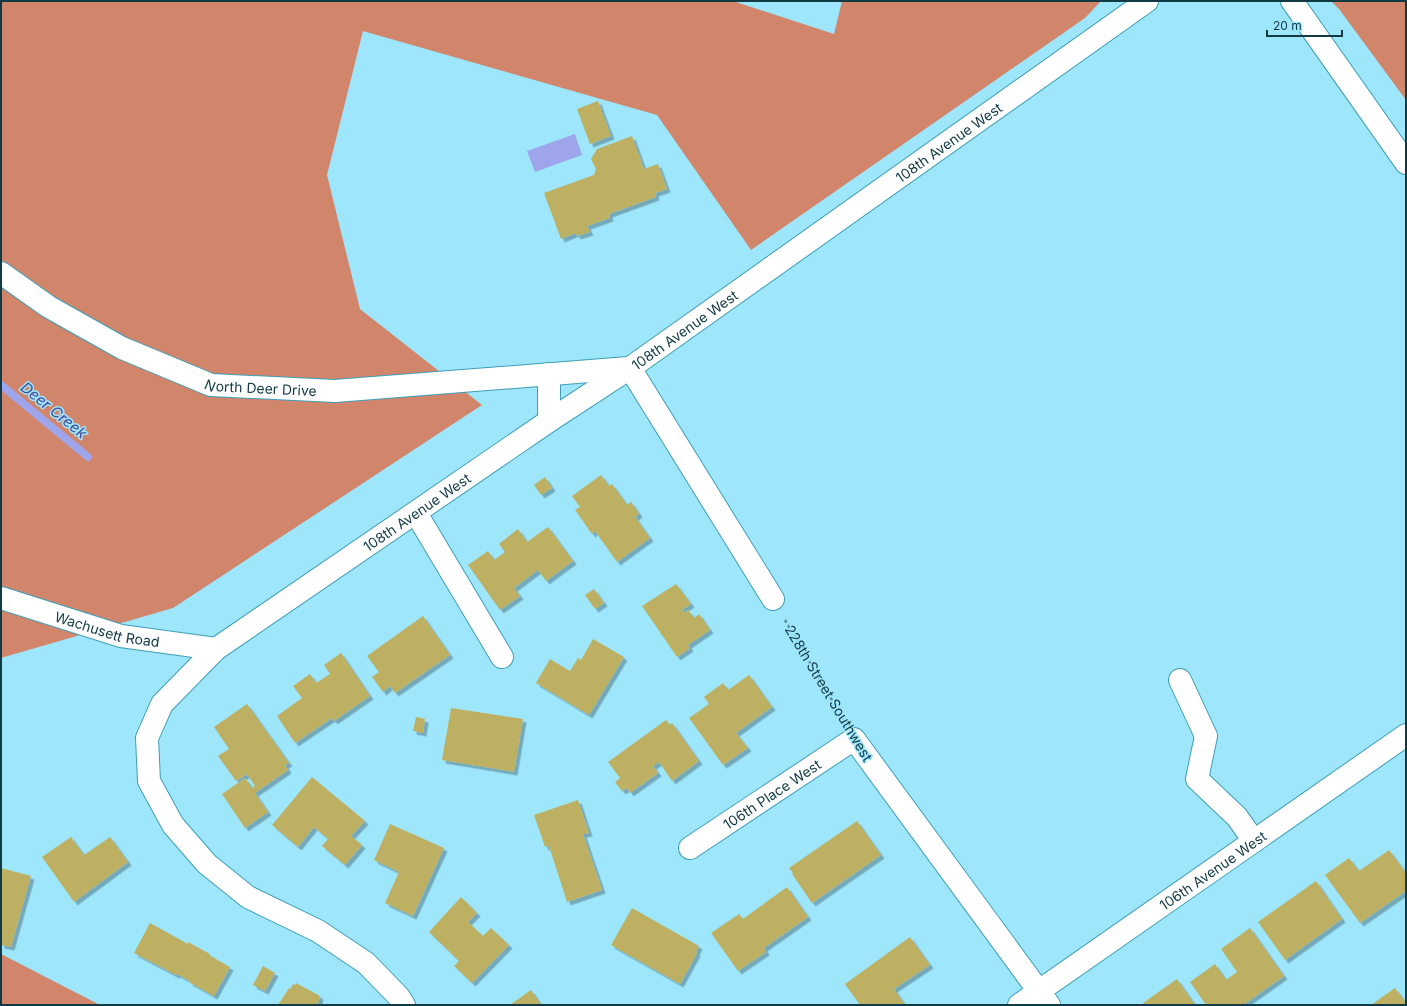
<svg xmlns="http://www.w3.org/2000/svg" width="1407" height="1006" font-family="Inter,sans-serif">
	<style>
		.forest { fill: #d1866c }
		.water { fill: #9ea5ea }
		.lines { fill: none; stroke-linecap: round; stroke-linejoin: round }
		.stream { stroke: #9ea5ea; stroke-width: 8 }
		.building { fill: #beb063; filter: url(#shadow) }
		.minor-casing { stroke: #3e9eb8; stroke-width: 24 }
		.path { stroke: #568e9e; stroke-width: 2.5; stroke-dasharray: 3 3; stroke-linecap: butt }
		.minor { stroke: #fff; stroke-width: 22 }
		.labels { text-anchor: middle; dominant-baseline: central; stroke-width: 3; stroke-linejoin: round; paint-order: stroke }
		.street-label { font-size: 14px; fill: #113a45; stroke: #9ee6fc }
		.water-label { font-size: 15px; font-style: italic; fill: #464798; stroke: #9ee6fc }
	</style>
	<defs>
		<filter id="shadow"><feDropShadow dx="3.5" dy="3.5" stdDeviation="0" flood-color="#0004"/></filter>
	</defs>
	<rect width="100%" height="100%" fill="#9ee6fc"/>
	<g class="forest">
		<path d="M 1,1 L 733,1 L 834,34 L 842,1 L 1101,1 L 1085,18 L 751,250 L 657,115 L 363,31 L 327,175 L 360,309 L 482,405 L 173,608 L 1,658 Z"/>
		<path d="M 1331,1 L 1406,1 L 1406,100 L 1339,9 Z"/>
		<path d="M 1,954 L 100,1005 L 1,1005 Z"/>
	</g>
	<path class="water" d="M 575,134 L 582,155 L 535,172 L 527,151 Z"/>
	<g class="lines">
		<path class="stream" d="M 1,385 L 88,457"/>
	</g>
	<g class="building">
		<path d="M 598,101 L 611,136 L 590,144 L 577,109 Z"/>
		<path d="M 632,136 L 644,169 L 658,164 L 667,189 L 655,193 L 656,197 L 609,214 L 610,218 L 587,226 L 590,232 L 577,236 L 576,233 L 561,239 L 544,193 L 594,175 L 596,169 L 591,159 L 597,149 Z"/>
		<path d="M 601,475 L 609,486 L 612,484 L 627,505 L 631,502 L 639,514 L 635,517 L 650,538 L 617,562 L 595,531 L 592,534 L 575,510 L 580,507 L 572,496 Z"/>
		<path d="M 545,477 L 552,488 L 541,495 L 534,485 Z"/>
		<path d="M 548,527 L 573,561 L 546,581 L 538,570 L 514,588 L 520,596 L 500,610 L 468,565 L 488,551 L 494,560 L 505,552 L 499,544 L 518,529 L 527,542 Z"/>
		<path d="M 676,584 L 691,604 L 682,610 L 684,613 L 688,610 L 694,618 L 699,614 L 710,630 L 688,645 L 690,648 L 677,657 L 642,606 Z"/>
		<path d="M 594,589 L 604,603 L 595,609 L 585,595 Z"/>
		<path d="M 423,616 L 450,655 L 395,693 L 390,686 L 383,692 L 372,677 L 379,672 L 367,656 Z"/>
		<path d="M 593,639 L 624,657 L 589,715 L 536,683 L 550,659 L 570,671 L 578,658 L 581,660 Z"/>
		<path d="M 341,653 L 370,696 L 334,721 L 332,718 L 295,743 L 277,716 L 302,698 L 293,686 L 310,674 L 316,683 L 330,674 L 324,665 Z"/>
		<path d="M 749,675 L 772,707 L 736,733 L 748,748 L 723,765 L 689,718 L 709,704 L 704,697 L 723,683 L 728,690 Z"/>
		<path d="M 247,704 L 289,763 L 285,765 L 288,770 L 255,793 L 268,812 L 245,828 L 222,794 L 245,778 L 252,788 L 255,786 L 247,774 L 236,781 L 218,756 L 229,749 L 214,727 Z"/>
		<path d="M 451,708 L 523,719 L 514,772 L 442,760 Z"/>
		<path d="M 416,717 L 425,719 L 423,733 L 413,731 Z"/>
		<path d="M 666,720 L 670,725 L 672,723 L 699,761 L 672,781 L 659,762 L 653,766 L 658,773 L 630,793 L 627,788 L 622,791 L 615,782 L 620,778 L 608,762 Z"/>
		<path d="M 312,777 L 365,821 L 351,836 L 362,845 L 345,865 L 322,846 L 328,839 L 314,827 L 298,847 L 272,825 Z"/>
		<path d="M 578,800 L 589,833 L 583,834 L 602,890 L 567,902 L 549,846 L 545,847 L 534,815 Z"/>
		<path d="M 857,821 L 881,855 L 812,903 L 792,874 L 793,873 L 789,868 Z"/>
		<path d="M 390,824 L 444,848 L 413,916 L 385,903 L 399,872 L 374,860 Z"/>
		<path d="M 71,837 L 84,855 L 110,837 L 128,862 L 74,902 L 42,857 Z"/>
		<path d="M 1389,850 L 1406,873 L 1406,891 L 1360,923 L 1325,875 L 1349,858 L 1359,871 Z"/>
		<path d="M 1,868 L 31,876 L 11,947 L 1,945 Z"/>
		<path d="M 1316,881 L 1342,919 L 1285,960 L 1258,922 Z"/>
		<path d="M 787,887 L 808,917 L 764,948 L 766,952 L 738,971 L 711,933 L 739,914 L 743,919 Z"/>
		<path d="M 461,897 L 477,913 L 468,922 L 483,936 L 491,928 L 509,945 L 472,983 L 454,966 L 459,961 L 429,932 Z"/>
		<path d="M 632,908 L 699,946 L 696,952 L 697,953 L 680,984 L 611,945 Z"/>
		<path d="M 150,923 L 188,944 L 188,942 L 210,954 L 209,955 L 230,967 L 214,996 L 189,982 L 190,981 L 177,974 L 176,975 L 134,953 Z"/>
		<path d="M 1250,928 L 1284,976 L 1243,1005 L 1206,1005 L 1190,982 L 1215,964 L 1226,980 L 1237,972 L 1221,949 Z"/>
		<path d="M 910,937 L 930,965 L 894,989 L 905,1005 L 860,1005 L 845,984 Z"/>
		<path d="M 263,966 L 275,973 L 265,991 L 253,985 Z"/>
		<path d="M 1177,979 L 1195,1005 L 1144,1005 L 1143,1003 Z"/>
		<path d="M 296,983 L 320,996 L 319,997 L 320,998 L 317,1005 L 278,1005 L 289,988 L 290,989 L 293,984 L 295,985 Z"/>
		<path d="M 1395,988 L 1406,1003 L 1406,1005 L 1371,1005 Z"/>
		<path d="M 531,990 L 541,1005 L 510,1005 Z"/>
	</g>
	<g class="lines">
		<g class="minor-casing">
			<g id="minor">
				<path d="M 1292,1 L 1406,163"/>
				<path id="s1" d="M 1,273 L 49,307 L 122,348 L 211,385 L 335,391 L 628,368"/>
				<path d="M 630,368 L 773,599"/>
				<path d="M 549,374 L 549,421"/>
				<path d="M 416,513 L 502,657"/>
				<path id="s2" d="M 1,598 L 121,636 L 216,649"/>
				<path d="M 1180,680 L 1206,736 L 1197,779 L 1237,817 L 1254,841"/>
				<path id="s3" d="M 690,848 L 854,739 L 1049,1005"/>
				<path id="s4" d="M 404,1005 L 399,997 L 366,963 L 318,931 L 248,897 L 207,864 L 173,825 L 149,781 L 147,738 L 162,704 L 216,649 L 549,421 L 630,368 L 1147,1"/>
				<path id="s5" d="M 1019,1005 L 1406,735"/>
			</g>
		</g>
		<path class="path" d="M 785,620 L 843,719"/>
		<use href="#minor" class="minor"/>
	</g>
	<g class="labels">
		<g class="street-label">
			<text stroke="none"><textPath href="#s4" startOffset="1395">108th Avenue West</textPath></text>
			<text stroke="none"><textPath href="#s4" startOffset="1071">108th Avenue West</textPath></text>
			<text stroke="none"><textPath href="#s1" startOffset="289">North Deer Drive</textPath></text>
			<text stroke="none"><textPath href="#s4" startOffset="747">108th Avenue West</textPath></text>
			<text stroke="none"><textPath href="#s2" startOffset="111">Wachusett Road</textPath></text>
			<text transform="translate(829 693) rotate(59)">228th Street Southwest</text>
			<text stroke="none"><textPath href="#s3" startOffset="98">106th Place West</textPath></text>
			<text stroke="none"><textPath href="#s5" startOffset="236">106th Avenue West</textPath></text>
		</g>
		<g class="water-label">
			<text transform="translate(54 410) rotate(39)">Deer Creek</text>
		</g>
	</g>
	<rect width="1407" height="1006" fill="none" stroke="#113a45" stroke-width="4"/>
	<path d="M1267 30v6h75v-6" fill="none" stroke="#113a45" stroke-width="2"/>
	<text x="1273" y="30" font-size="12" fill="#113a45" stroke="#9ee6fc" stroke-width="3" paint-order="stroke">20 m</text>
</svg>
